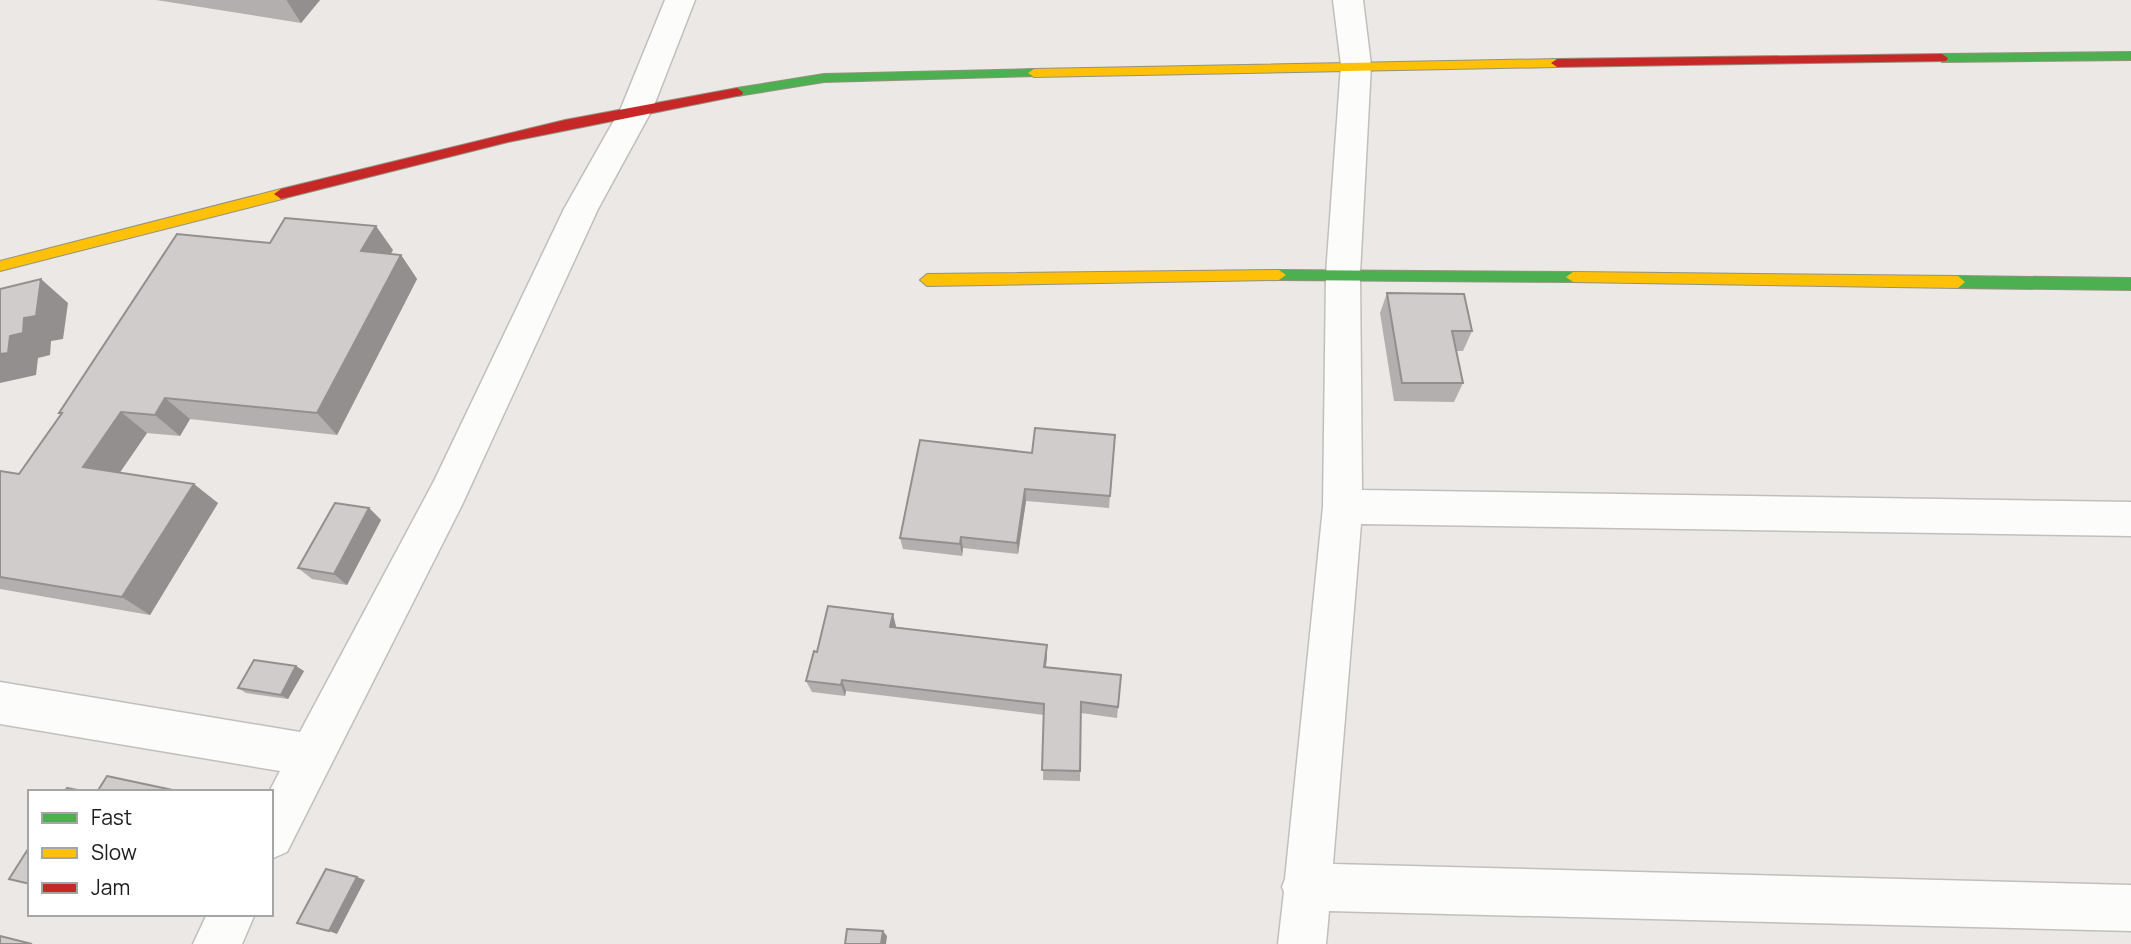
<svg xmlns="http://www.w3.org/2000/svg" width="2131" height="944" font-family="Manrope,sans-serif">
	<style>
		.lines { fill: none; stroke-linecap: round; stroke-linejoin: round }
		.street-casing { stroke: #c1bfbe; stroke-width: 3 }
		.fast-casing { stroke: #92927f; stroke-width: 2 }
		.slow-casing { stroke: #92927f; stroke-width: 2 }
		.jam-casing { stroke: #92927f; stroke-width: 2 }
		.street { fill: #fcfcfb; fill-rule: evenodd }
		.fast { fill: #4caf50; fill-rule: evenodd }
		.slow { fill: #ffc107; fill-rule: evenodd }
		.jam { fill: #c62828; fill-rule: evenodd }
		.wall { fill: #b3afaf }
		.shaded-wall { fill: #928f8e }
		.building { fill: #d0cccb; stroke: #928f8e; stroke-width: 2 }
	</style>
	<rect width="100%" height="100%" fill="#ebe8e5"/>
	<g class="lines">
		<g class="street-casing">
			<g id="street">
				<path d="M 665,0 L 695,0 L 653,108 L 598,209 L 462,505 L 287,852 L 271,859 L 271,792 L 269,792 L 280,771 L 0,724 L 0,682 L 300,732 L 434,481 L 564,209 L 621,108 Z"/>
				<path d="M 1333,0 L 1363,0 L 1371,65 L 1360,274 L 1362,490 L 2131,502 L 2131,536 L 1361,524 L 1333,864 L 2131,885 L 2131,931 L 1329,911 L 1326,944 L 1278,944 L 1284,892 L 1282,887 L 1285,879 L 1323,507 L 1326,274 L 1341,65 Z"/>
				<path d="M 207,914 L 255,914 L 242,944 L 193,944 Z"/>
			</g>
		</g>
		<g class="fast-casing">
			<g id="fast">
				<path d="M 2131,52 L 2131,60 L 1942,62 L 1936,58 L 1942,54 Z"/>
				<path d="M 1034,69 L 1038,70 L 1038,76 L 824,82 L 737,96 L 731,92 L 737,88 L 824,74 Z"/>
				<path d="M 1279,270 L 1573,272 L 1580,277 L 1573,282 L 1279,280 L 1272,275 Z"/>
				<path d="M 1958,276 L 2131,278 L 2131,290 L 1958,288 L 1951,282 Z"/>
			</g>
		</g>
		<g class="slow-casing">
			<g id="slow">
				<path d="M 1557,59 L 1563,63 L 1557,67 L 1034,77 L 1028,73 L 1034,69 Z"/>
				<path d="M 281,189 L 288,194 L 286,198 L 0,271 L 0,261 Z"/>
				<path d="M 1279,270 L 1286,275 L 1279,280 L 927,286 L 920,280 L 927,274 Z"/>
				<path d="M 1573,272 L 1958,276 L 1965,282 L 1958,288 L 1573,282 L 1566,277 Z"/>
			</g>
		</g>
		<g class="jam-casing">
			<g id="jam">
				<path d="M 1942,54 L 1948,58 L 1946,61 L 1557,67 L 1551,63 L 1557,59 Z"/>
				<path d="M 737,88 L 743,92 L 742,95 L 508,142 L 281,199 L 274,194 L 281,189 L 565,120 Z"/>
			</g>
		</g>
		<use href="#street" class="street"/>
		<use href="#fast" class="fast"/>
		<use href="#slow" class="slow"/>
		<use href="#jam" class="jam"/>
	</g>
	<g class="wall">
		<path d="M 156,0 L 320,0 L 301,23 Z"/>
		<path d="M 393,250 L 390,254 L 401,255 L 417,279 L 337,435 L 190,419 L 180,436 L 147,433 L 120,472 L 218,503 L 150,615 L 0,589 L 0,471 L 19,474 L 61,415 L 59,413 Z"/>
		<path d="M 1387,293 L 1472,331 L 1463,351 L 1456,351 L 1463,383 L 1454,402 L 1394,401 L 1380,313 Z"/>
		<path d="M 1115,435 L 1109,508 L 1026,501 L 1018,554 L 963,548 L 962,556 L 903,549 L 900,538 L 1032,453 Z"/>
		<path d="M 369,508 L 381,520 L 347,585 L 312,579 L 298,568 Z"/>
		<path d="M 896,626 L 896,627 L 1047,645 L 1047,657 L 1046,667 L 1121,675 L 1117,718 L 1081,713 L 1080,781 L 1043,780 L 1044,715 L 846,691 L 845,696 L 812,692 L 806,681 L 817,652 Z"/>
		<path d="M 304,671 L 288,699 L 246,693 L 238,688 Z"/>
	</g>
	<g class="shaded-wall">
		<path d="M 287,0 L 320,0 L 301,23 L 287,1 Z"/>
		<path d="M 376,226 L 393,250 L 379,275 L 361,251 Z"/>
		<path d="M 401,255 L 417,279 L 337,435 L 317,413 Z"/>
		<path d="M 41,279 L 68,303 L 63,339 L 51,341 L 50,355 L 38,358 L 36,375 L 0,383 L 0,354 L 10,336 L 24,318 Z"/>
		<path d="M 165,398 L 190,419 L 180,436 L 155,415 Z"/>
		<path d="M 121,412 L 147,433 L 110,487 L 83,467 Z"/>
		<path d="M 194,484 L 218,503 L 150,615 L 122,597 Z"/>
		<path d="M 1025,489 L 1026,501 L 1018,554 L 1017,543 Z"/>
		<path d="M 369,508 L 381,520 L 347,585 L 334,574 Z"/>
		<path d="M 961,537 L 963,548 L 962,556 L 960,544 Z"/>
		<path d="M 893,614 L 896,626 L 894,639 L 890,627 Z"/>
		<path d="M 1047,645 L 1047,657 L 1044,678 L 1044,667 Z"/>
		<path d="M 296,666 L 304,671 L 288,699 L 281,695 Z"/>
		<path d="M 842,680 L 846,691 L 845,696 L 841,685 Z"/>
		<path d="M 357,877 L 365,880 L 337,934 L 329,931 Z"/>
		<path d="M 883,931 L 887,936 L 886,944 L 881,944 Z"/>
	</g>
	<g class="building">
		<path d="M 285,218 L 376,226 L 361,251 L 401,255 L 317,413 L 165,398 L 155,415 L 121,412 L 83,467 L 194,484 L 122,597 L 0,577 L 0,471 L 19,474 L 62,413 L 59,413 L 177,234 L 270,243 Z"/>
		<path d="M 41,279 L 36,316 L 24,318 L 23,333 L 10,336 L 8,353 L 0,354 L 0,289 Z"/>
		<path d="M 1387,293 L 1464,294 L 1472,331 L 1452,331 L 1463,383 L 1402,383 Z"/>
		<path d="M 1035,428 L 1115,435 L 1110,496 L 1025,489 L 1017,543 L 961,537 L 960,544 L 900,538 L 920,440 L 1032,453 Z"/>
		<path d="M 335,503 L 369,508 L 334,574 L 298,568 Z"/>
		<path d="M 828,606 L 893,614 L 890,627 L 1047,645 L 1044,667 L 1121,675 L 1118,707 L 1081,702 L 1080,771 L 1042,770 L 1044,704 L 842,680 L 841,685 L 806,681 L 814,651 L 817,652 Z"/>
		<path d="M 254,660 L 296,666 L 281,695 L 238,688 Z"/>
		<path d="M 107,776 L 182,792 L 97,792 Z"/>
		<path d="M 67,788 L 88,792 L 64,792 Z"/>
		<path d="M 30,846 L 30,884 L 9,879 Z"/>
		<path d="M 326,869 L 357,877 L 329,931 L 297,923 Z"/>
		<path d="M 847,929 L 883,931 L 881,944 L 845,944 Z"/>
		<path d="M 0,936 L 32,944 L 0,944 Z"/>
	</g>
	<rect x="28" y="790" width="245" height="126" fill="#ffffff" stroke="#a5a5a5" stroke-width="2"/>
	<rect x="42" y="813" width="35" height="10" fill="#4caf50" stroke="#a5a5a5" stroke-width="2"/>
	<text x="91" y="825" font-size="21" fill="#1d1d1d">Fast</text>
	<rect x="42" y="848" width="35" height="10" fill="#ffc107" stroke="#a5a5a5" stroke-width="2"/>
	<text x="91" y="860" font-size="21" fill="#1d1d1d">Slow</text>
	<rect x="42" y="883" width="35" height="10" fill="#c62828" stroke="#a5a5a5" stroke-width="2"/>
	<text x="91" y="895" font-size="21" fill="#1d1d1d">Jam</text>
</svg>
